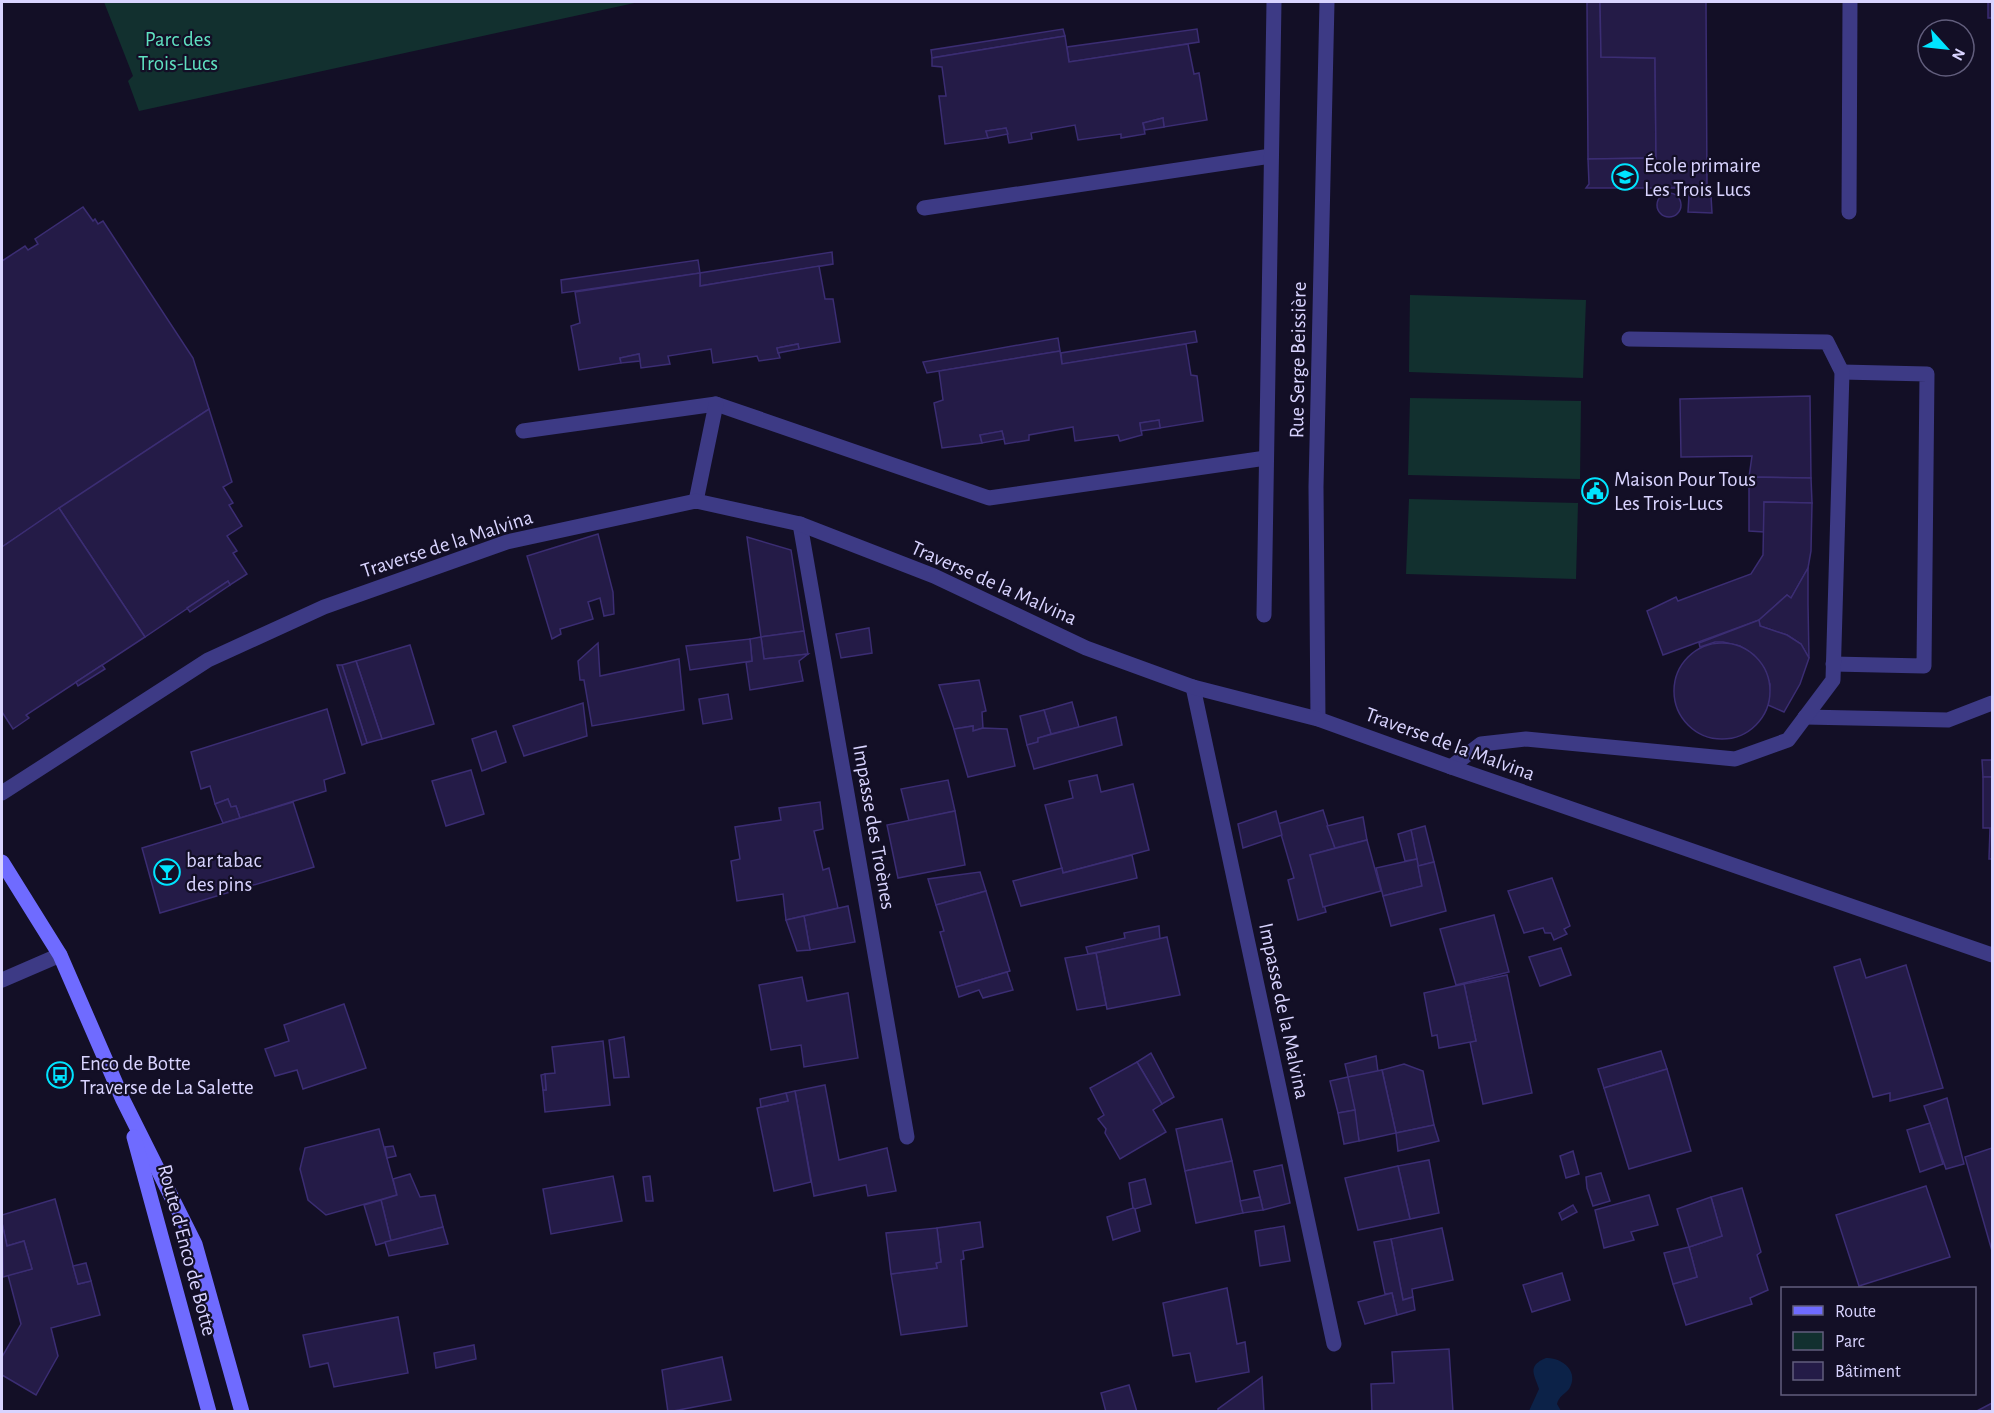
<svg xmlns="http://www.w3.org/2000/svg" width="1994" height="1413" font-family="'Alegreya Sans',sans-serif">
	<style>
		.green { fill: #12302f }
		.water { fill: #0c2248 }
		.building { fill: #241b47; stroke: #3b2d73; stroke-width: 1.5 }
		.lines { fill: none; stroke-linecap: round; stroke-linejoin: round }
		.service { stroke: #3d3a85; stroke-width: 15 }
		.minor { stroke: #3d3a85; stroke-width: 15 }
		.secondary { stroke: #6f6bff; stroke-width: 15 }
		.labels { text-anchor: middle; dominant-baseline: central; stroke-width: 4.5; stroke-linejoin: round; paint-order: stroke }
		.park-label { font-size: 21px; fill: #5fe0c0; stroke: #130f26 }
		.poi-label { font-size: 21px; fill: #d9d4ff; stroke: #130f26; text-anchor: start }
		.street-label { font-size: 21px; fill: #d9d4ff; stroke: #130f26 }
	</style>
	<rect width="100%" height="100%" fill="#130f26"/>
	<g class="green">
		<path d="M 104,2 L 639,2 L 139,111 L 128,81 L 133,76 Z"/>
		<path d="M 1410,295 L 1586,300 L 1583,378 L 1409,372 Z"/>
		<path d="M 1410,398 L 1581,401 L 1580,479 L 1408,475 Z"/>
		<path d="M 1409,499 L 1578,503 L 1576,579 L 1406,574 Z"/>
	</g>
	<path class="water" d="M 1546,1358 C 1562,1357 1580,1372 1569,1389 C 1564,1395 1559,1396 1557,1404 L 1561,1411 L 1529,1411 L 1539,1389 C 1535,1375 1526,1366 1546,1358 Z"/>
	<g class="building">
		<path d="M 1587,2 L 1600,2 L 1601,57 L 1655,58 L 1656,158 L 1588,159 Z"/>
		<path d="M 1600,2 L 1706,2 L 1707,188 L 1586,188 L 1589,184 L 1588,159 L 1656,158 L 1655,58 L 1601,57 Z"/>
		<rect x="1988" y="2" width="4" height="16"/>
		<path d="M 1063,29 L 1065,36 L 932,58 L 931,50 Z"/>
		<path d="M 1197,29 L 1199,42 L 1069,62 L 1067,47 Z"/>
		<path d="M 1065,36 L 1069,62 L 1188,44 L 1194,74 L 1199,73 L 1207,120 L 1164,127 L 1163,118 L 1143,123 L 1145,134 L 1121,138 L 1121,134 L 1078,140 L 1075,125 L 1031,133 L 1032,139 L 1009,143 L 1006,128 L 986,131 L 988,138 L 945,144 L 939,96 L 946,96 L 942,67 L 932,66 L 932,58 Z"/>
		<path d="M 1163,118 L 1164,127 L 1145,130 L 1143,123 Z"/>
		<path d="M 1006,128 L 1008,134 L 988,138 L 986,131 Z"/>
		<circle cx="1669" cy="205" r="12"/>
		<path d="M 1689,195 L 1711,196 L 1712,213 L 1688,212 Z"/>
		<path d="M 83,207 L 93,221 L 95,219 L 98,224 L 103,221 L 193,358 L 209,409 L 2,547 L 2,261 L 25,246 L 28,250 L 38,244 L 35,239 Z"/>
		<path d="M 832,252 L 833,264 L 700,286 L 700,273 Z"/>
		<path d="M 698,260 L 700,273 L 562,293 L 561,280 Z"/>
		<path d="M 819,266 L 825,299 L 833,299 L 840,342 L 799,349 L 798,344 L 777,348 L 780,358 L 759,361 L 757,356 L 713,363 L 711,349 L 668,356 L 670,364 L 641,368 L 639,354 L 620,358 L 621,363 L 579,370 L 571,326 L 580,323 L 575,292 L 700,273 L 700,286 Z"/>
		<path d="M 1195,331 L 1197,342 L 1062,364 L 1061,353 Z"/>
		<path d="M 1058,338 L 1060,351 L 927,373 L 923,362 Z"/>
		<path d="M 798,344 L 799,349 L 778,353 L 777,348 Z"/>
		<path d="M 1186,344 L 1191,375 L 1197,376 L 1203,421 L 1160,428 L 1159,420 L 1140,423 L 1142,435 L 1120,441 L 1118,435 L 1075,441 L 1073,427 L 1029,435 L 1029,440 L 1005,444 L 1002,431 L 980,435 L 982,443 L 942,448 L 934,403 L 943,400 L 939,371 L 1060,351 L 1062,364 Z"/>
		<path d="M 639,354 L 640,361 L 621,363 L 620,358 Z"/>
		<path d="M 1810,396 L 1811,478 L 1749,477 L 1752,456 L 1681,457 L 1680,399 Z"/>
		<path d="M 209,409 L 232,482 L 223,487 L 233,503 L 229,505 L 242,526 L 227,536 L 237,551 L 233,553 L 247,574 L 230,585 L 228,581 L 145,637 L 59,508 Z"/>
		<path d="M 1159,420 L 1160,428 L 1141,431 L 1140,423 Z"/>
		<path d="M 1002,431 L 1004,439 L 982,443 L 980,435 Z"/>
		<path d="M 1749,477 L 1811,478 L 1812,503 L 1764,502 L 1764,532 L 1749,531 Z"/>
		<path d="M 1764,502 L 1812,503 L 1811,551 L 1808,568 L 1791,598 L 1787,595 L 1759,620 L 1663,655 L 1647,611 L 1676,597 L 1678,601 L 1751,574 L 1763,555 Z"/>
		<path d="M 59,508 L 145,637 L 26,715 L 29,718 L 13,729 L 2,712 L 2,547 Z"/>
		<path d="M 598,534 L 613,592 L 614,614 L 604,616 L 600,598 L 588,602 L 593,619 L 560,629 L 561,634 L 552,639 L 527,556 Z"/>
		<path d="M 747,537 L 791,550 L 804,631 L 761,637 Z"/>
		<path d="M 1808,568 L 1808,604 L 1809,658 L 1801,644 L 1787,635 L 1760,626 L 1759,620 L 1787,595 L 1791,598 Z"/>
		<path d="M 228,581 L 230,585 L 190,612 L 187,608 Z"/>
		<path d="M 1759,620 L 1760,626 L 1787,635 L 1801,644 L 1809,658 L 1800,684 L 1784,712 L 1768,705 L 1770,684 L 1764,668 L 1754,655 L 1740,646 L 1723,642 L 1715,642 L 1700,647 L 1699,643 Z"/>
		<path d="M 869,628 L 872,653 L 841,658 L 836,634 Z"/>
		<path d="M 804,631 L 808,654 L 764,659 L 761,637 Z"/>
		<path d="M 761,637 L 764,659 L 808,654 L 799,661 L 803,681 L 750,690 L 746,662 L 752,661 L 750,639 Z"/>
		<path d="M 750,639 L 752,661 L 690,670 L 686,646 Z"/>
		<path d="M 598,643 L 600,676 L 679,659 L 684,710 L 592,726 L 584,680 L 580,680 L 578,661 Z"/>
		<circle cx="1722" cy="691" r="48"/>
		<path d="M 410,645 L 434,724 L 382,739 L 356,661 Z"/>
		<path d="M 356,661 L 382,739 L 367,743 L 342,665 Z"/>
		<path d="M 102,665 L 105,669 L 78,686 L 76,682 Z"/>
		<path d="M 337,665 L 342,665 L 367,743 L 362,745 Z"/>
		<path d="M 979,680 L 986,711 L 982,712 L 983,728 L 973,731 L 973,726 L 954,729 L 939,685 Z"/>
		<path d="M 728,694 L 732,719 L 703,724 L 699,699 Z"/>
		<path d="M 1072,702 L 1079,727 L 1051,734 L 1044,710 Z"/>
		<path d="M 583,703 L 587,736 L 524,756 L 513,726 Z"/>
		<path d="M 327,709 L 345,773 L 324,780 L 326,791 L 240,818 L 236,806 L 231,807 L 228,799 L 215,804 L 210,786 L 201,789 L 191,752 Z"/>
		<path d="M 1044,710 L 1051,734 L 1038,738 L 1038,742 L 1027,745 L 1020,716 Z"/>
		<path d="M 1116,717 L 1122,745 L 1034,769 L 1027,745 L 1038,742 L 1038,738 Z"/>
		<path d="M 973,726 L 973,731 L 983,728 L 1007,729 L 1015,766 L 968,777 L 954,729 Z"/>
		<path d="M 496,731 L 506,762 L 482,771 L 472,739 Z"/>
		<path d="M 1982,760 L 1992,760 L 1992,777 L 1983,777 Z"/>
		<path d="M 471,770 L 484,814 L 446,826 L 432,781 Z"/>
		<path d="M 1097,775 L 1101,792 L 1133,784 L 1149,850 L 1063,873 L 1045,805 L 1073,798 L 1069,781 Z"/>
		<path d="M 1983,777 L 1992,777 L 1992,859 L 1989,859 L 1990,828 L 1983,828 Z"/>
		<path d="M 948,780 L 955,811 L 909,821 L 901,789 Z"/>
		<path d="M 228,799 L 231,807 L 236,806 L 240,818 L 223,823 L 215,804 Z"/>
		<path d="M 293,802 L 314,867 L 160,913 L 142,848 Z"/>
		<path d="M 820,802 L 823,829 L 814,831 L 823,870 L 829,868 L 838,908 L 786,920 L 783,894 L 737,901 L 731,861 L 740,859 L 735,827 L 781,820 L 779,808 Z"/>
		<path d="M 1323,810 L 1335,848 L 1310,855 L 1326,912 L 1298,920 L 1288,880 L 1294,878 L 1278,824 Z"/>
		<path d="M 955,811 L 965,865 L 898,878 L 887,825 Z"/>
		<path d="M 1276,811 L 1282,835 L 1243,848 L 1238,824 Z"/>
		<path d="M 1363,817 L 1367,840 L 1335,848 L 1327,826 Z"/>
		<path d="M 1425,826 L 1434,862 L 1418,866 L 1411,830 Z"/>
		<path d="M 1411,830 L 1417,859 L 1405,861 L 1398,834 Z"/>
		<path d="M 1367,840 L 1381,891 L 1323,907 L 1310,855 Z"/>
		<path d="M 1132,855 L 1137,878 L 1021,906 L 1013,881 L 1062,868 L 1063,873 Z"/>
		<path d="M 1417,859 L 1422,886 L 1383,896 L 1376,868 Z"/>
		<path d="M 1434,862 L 1446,911 L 1391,926 L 1383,896 L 1422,886 L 1418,866 Z"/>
		<path d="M 980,872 L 986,891 L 936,905 L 928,879 Z"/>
		<path d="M 1552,878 L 1570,926 L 1564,929 L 1567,934 L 1554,940 L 1551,933 L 1545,933 L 1543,928 L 1524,933 L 1508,891 Z"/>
		<path d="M 986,891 L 1010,971 L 956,987 L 940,932 L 944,931 L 936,905 Z"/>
		<path d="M 848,906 L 855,942 L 810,950 L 804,916 Z"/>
		<path d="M 1494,915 L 1509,972 L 1456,985 L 1440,929 Z"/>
		<path d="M 804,916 L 810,950 L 797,951 L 786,920 Z"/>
		<path d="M 1159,926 L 1160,940 L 1088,954 L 1086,947 L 1125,938 L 1124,933 Z"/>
		<path d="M 1167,937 L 1180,995 L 1107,1009 L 1096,953 Z"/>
		<path d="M 1561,948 L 1571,975 L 1540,986 L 1529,957 Z"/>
		<path d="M 1096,953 L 1106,1005 L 1077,1010 L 1065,958 Z"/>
		<path d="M 1860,959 L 1866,978 L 1906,965 L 1943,1088 L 1890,1101 L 1890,1093 L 1873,1097 L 1834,967 Z"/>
		<path d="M 1007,972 L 1013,990 L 983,998 L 979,990 L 959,997 L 956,987 Z"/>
		<path d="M 1507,975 L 1532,1093 L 1483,1104 L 1470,1042 L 1476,1041 L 1464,984 Z"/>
		<path d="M 802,977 L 807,1001 L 848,993 L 858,1058 L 804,1067 L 801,1045 L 771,1050 L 759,985 Z"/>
		<path d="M 1464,984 L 1476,1041 L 1439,1048 L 1437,1035 L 1432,1036 L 1424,993 Z"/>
		<path d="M 344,1004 L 366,1068 L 303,1089 L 297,1070 L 275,1076 L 265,1049 L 289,1041 L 284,1025 Z"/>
		<path d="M 624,1037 L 629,1077 L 614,1078 L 609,1040 Z"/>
		<path d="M 603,1041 L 610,1105 L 545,1112 L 543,1090 L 546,1090 L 545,1074 L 555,1073 L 552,1047 Z"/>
		<path d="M 1661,1051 L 1667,1069 L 1604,1088 L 1598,1069 Z"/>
		<path d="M 1151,1053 L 1174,1097 L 1162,1104 L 1137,1062 Z"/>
		<path d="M 1376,1056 L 1378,1072 L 1348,1077 L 1345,1064 Z"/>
		<path d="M 1137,1062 L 1162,1104 L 1153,1110 L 1166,1132 L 1120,1159 L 1105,1133 L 1106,1129 L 1098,1119 L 1104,1115 L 1090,1088 Z"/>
		<path d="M 1404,1064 L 1423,1071 L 1434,1125 L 1396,1133 L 1382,1070 Z"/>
		<path d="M 1667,1069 L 1691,1151 L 1629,1169 L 1604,1088 Z"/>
		<path d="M 1382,1070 L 1396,1133 L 1359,1141 L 1348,1077 Z"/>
		<path d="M 545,1074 L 546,1090 L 543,1090 L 541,1075 Z"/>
		<path d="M 1348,1077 L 1355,1110 L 1338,1113 L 1330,1081 Z"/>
		<path d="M 825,1085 L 839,1160 L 887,1148 L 896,1191 L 868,1196 L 866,1185 L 814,1196 L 795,1091 Z"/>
		<path d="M 795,1091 L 811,1182 L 774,1191 L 757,1108 L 788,1101 L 786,1093 Z"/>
		<path d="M 786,1093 L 788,1101 L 761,1107 L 760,1099 Z"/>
		<path d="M 1947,1098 L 1964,1164 L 1946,1169 L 1924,1106 Z"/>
		<path d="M 1355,1110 L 1359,1141 L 1344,1144 L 1338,1113 Z"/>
		<path d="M 1222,1119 L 1232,1161 L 1185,1171 L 1176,1129 Z"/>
		<path d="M 1930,1123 L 1943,1164 L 1920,1172 L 1907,1130 Z"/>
		<path d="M 1434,1125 L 1439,1141 L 1398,1151 L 1396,1133 Z"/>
		<path d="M 379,1129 L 397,1195 L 326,1215 L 308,1200 L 300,1169 L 305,1148 Z"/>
		<path d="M 393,1146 L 396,1156 L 387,1158 L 385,1147 Z"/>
		<path d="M 1992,1148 L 1992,1251 L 1965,1157 Z"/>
		<path d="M 1573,1151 L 1579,1174 L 1566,1178 L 1560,1156 Z"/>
		<path d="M 1429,1160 L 1439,1213 L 1410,1219 L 1398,1166 Z"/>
		<path d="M 1232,1161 L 1243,1213 L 1196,1223 L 1185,1171 Z"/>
		<path d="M 1282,1165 L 1290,1203 L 1263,1210 L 1254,1171 Z"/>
		<path d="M 1398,1166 L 1410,1219 L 1358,1230 L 1345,1178 Z"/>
		<path d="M 1601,1173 L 1610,1201 L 1593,1206 L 1587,1188 L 1586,1177 Z"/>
		<path d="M 410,1174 L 420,1197 L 435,1195 L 443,1227 L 391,1241 L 381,1200 L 397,1195 L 393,1179 Z"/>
		<path d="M 613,1176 L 622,1221 L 551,1234 L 543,1189 Z"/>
		<path d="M 650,1176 L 653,1201 L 646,1201 L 643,1177 Z"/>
		<path d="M 1145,1179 L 1151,1204 L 1135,1209 L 1133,1208 L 1129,1183 Z"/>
		<path d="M 1926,1186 L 1950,1257 L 1859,1286 L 1836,1215 Z"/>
		<path d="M 1742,1188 L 1761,1252 L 1757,1255 L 1768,1290 L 1750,1298 L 1752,1304 L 1686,1325 L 1673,1284 L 1697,1277 L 1689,1247 L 1722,1236 L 1711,1197 Z"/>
		<path d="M 1649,1195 L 1658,1225 L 1631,1232 L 1634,1240 L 1604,1248 L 1595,1210 Z"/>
		<path d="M 1260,1197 L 1263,1210 L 1243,1213 L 1240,1201 Z"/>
		<path d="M 1711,1197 L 1722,1236 L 1689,1247 L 1677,1209 Z"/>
		<path d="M 55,1199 L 78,1284 L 91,1281 L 100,1315 L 51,1328 L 58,1356 L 36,1395 L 2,1375 L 2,1357 L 21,1324 L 8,1275 L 32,1269 L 24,1241 L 7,1246 L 2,1223 L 2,1215 Z"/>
		<path d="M 381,1200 L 391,1241 L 376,1245 L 364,1205 Z"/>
		<path d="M 1573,1205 L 1577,1212 L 1562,1220 L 1559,1213 Z"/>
		<path d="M 1133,1208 L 1135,1209 L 1140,1231 L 1113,1240 L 1107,1217 Z"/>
		<path d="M 980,1222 L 983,1247 L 963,1251 L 964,1259 L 961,1260 L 967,1326 L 901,1335 L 891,1274 L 937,1268 L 936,1263 L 941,1262 L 937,1228 Z"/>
		<path d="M 2,1223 L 7,1246 L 24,1241 L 32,1269 L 3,1277 Z"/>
		<path d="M 1284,1226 L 1290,1261 L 1260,1266 L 1255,1231 Z"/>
		<path d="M 443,1227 L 448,1244 L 389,1256 L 385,1242 Z"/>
		<path d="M 937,1228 L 941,1262 L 936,1263 L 937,1268 L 891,1274 L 886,1233 Z"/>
		<path d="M 1442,1228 L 1453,1280 L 1412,1289 L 1413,1297 L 1403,1300 L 1391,1239 Z"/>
		<path d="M 1391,1239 L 1403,1300 L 1413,1297 L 1415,1310 L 1397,1315 L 1392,1293 L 1385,1294 L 1374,1242 Z"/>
		<path d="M 1689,1247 L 1697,1277 L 1673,1284 L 1664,1253 Z"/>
		<path d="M 86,1263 L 91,1281 L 78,1284 L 73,1266 Z"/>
		<path d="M 1562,1273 L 1570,1300 L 1532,1312 L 1523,1285 Z"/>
		<path d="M 1227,1288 L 1237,1344 L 1245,1342 L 1249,1372 L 1196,1382 L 1190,1353 L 1173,1356 L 1163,1303 Z"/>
		<path d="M 1392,1293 L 1397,1315 L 1365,1324 L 1358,1302 Z"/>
		<path d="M 398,1317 L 408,1373 L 334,1387 L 328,1363 L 310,1367 L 303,1335 Z"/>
		<path d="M 474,1345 L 476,1359 L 436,1368 L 434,1353 Z"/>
		<path d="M 1449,1349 L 1453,1412 L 1372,1412 L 1371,1384 L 1394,1383 L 1392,1352 Z"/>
		<path d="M 722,1357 L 731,1400 L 668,1412 L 662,1370 Z"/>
		<path d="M 1262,1377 L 1264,1412 L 1218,1412 L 1218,1409 Z"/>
		<path d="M 1129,1385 L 1137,1412 L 1106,1412 L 1101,1393 Z"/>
		<path d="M 1992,1403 L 1992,1412 L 1975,1412 Z"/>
	</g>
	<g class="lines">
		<g class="service">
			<path d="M 924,208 L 1271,156"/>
			<path d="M 1849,212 L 1850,2"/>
			<path d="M 523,431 L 716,404 L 989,498 L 1266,458"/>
			<path d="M 696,501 L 716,404"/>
			<path d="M 800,524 L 907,1137"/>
			<path d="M 1264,615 L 1274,2"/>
			<path d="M 1833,664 L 1924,666 L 1927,374 L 1842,372"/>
			<path d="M 1193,687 L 1334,1344"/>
			<path d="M 1805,717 L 1948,720 L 1992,703"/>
			<path d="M 1451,767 L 1481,744 L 1526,739 L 1735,759 L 1788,740 L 1833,680 L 1842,372 L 1827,342 L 1629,339"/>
		</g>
		<g class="minor">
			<path d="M 1318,719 L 1316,487 L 1327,2"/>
			<path d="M 2,793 L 208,660 L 324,607 L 507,542 L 696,501 L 800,524 L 934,576 L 1086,648 L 1193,687 L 1318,719 L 1451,767 L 1992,955"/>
			<path d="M 2,980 L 60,955"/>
		</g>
		<g class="secondary">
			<path d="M 2,862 L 60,955 L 123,1100 L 195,1244 L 242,1412"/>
			<path d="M 134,1137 L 209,1412"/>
		</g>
	</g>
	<defs>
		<g id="school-ring" transform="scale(1.35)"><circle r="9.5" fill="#130f26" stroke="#00e5ff" stroke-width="1.5"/><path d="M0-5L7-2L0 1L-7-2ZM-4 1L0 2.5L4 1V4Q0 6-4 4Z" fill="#00e5ff"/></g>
		<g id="civic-ring" transform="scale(1.35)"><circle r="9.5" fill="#130f26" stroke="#00e5ff" stroke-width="1.5"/><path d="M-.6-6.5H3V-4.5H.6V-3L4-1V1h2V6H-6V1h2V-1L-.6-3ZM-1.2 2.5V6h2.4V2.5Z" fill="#00e5ff"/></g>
		<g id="bar-ring" transform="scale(1.35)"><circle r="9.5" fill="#130f26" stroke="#00e5ff" stroke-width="1.5"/><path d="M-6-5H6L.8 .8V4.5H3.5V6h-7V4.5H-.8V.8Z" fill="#00e5ff"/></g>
		<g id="bus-ring" transform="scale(1.35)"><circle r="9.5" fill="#130f26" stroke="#00e5ff" stroke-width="1.5"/><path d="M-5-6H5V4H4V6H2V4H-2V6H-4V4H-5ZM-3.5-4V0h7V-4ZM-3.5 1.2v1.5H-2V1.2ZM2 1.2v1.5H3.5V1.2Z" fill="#00e5ff"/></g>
	</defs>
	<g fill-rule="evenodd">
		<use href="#school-ring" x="1625" y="177"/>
		<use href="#civic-ring" x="1595" y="491"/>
		<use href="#bar-ring" x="167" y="872"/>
		<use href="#bus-ring" x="60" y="1075"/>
	</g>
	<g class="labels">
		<g class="park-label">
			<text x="178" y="39">Parc des<tspan x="178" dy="24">Trois-Lucs</tspan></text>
		</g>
		<g class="poi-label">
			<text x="1644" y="165">École primaire<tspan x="1644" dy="24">Les Trois Lucs</tspan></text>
			<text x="1614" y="479">Maison Pour Tous<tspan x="1614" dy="24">Les Trois-Lucs</tspan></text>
			<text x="186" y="860">bar tabac<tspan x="186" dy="24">des pins</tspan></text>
			<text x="80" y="1063">Enco de Botte<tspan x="80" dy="24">Traverse de La Salette</tspan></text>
		</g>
		<g class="street-label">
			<text transform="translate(1298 360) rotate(-89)">Rue Serge Beissière</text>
			<text transform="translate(447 544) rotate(-18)">Traverse de la Malvina</text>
			<text transform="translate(994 583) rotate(24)">Traverse de la Malvina</text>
			<text transform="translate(1450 744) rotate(20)">Traverse de la Malvina</text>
			<text transform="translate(874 827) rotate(80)">Impasse des Troènes</text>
			<text transform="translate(1284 1011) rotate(78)">Impasse de la Malvina</text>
			<text transform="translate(187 1250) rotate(75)">Route d'Enco de Botte</text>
		</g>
	</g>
	<rect width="1994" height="1413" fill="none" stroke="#d9d4ff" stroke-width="6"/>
	<rect x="1781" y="1287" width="195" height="108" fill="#130f26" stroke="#625e7d" stroke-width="1.5"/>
	<rect x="1793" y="1306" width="30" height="9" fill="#6f6bff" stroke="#625e7d" stroke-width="1.5"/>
	<text x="1835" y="1317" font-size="18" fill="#d9d4ff">Route</text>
	<rect x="1793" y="1332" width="30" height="18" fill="#12302f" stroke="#625e7d" stroke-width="1.5"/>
	<text x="1835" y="1347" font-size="18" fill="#d9d4ff">Parc</text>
	<rect x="1793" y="1362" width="30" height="18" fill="#241b47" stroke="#625e7d" stroke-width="1.5"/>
	<text x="1835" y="1377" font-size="18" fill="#d9d4ff">Bâtiment</text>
	<g transform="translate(1946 48) rotate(117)"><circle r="28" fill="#130f26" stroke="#625e7d" stroke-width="1.5"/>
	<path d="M0-4.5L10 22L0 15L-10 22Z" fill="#00e5ff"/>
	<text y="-9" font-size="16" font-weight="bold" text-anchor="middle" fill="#d9d4ff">N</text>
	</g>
</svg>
